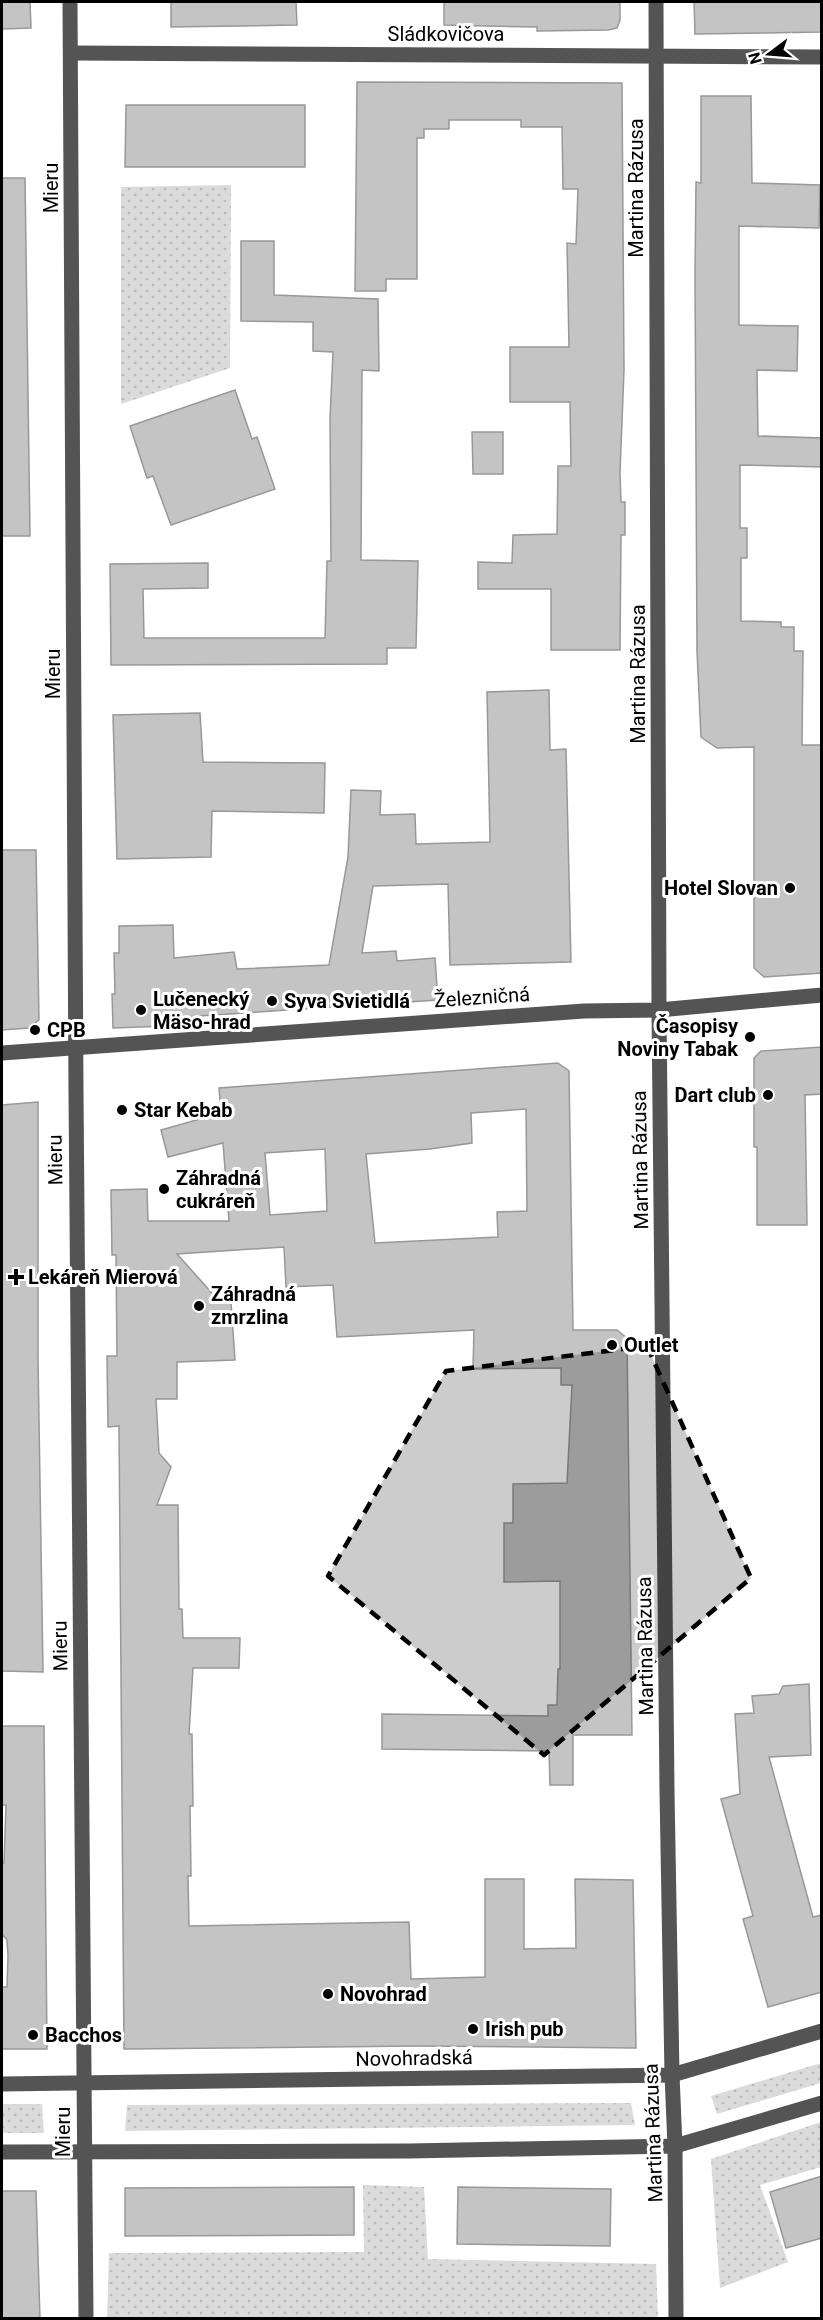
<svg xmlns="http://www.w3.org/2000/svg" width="823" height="2320" font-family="Roboto,sans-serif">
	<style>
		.grass { fill: url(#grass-dots) }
		.building { fill: #c4c4c4; stroke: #989898; stroke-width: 1.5; fill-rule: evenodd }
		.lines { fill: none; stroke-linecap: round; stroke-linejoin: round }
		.minor { stroke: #545454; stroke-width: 15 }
		.marked { fill: #000; fill-opacity: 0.2; stroke: #000; stroke-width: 4.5; stroke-dasharray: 12 8; stroke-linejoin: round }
		.poi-dot { fill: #000; stroke: #fff; stroke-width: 2 }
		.labels { text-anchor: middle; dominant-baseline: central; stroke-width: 6; stroke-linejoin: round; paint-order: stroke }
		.street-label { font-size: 20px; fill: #000; stroke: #fff }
		.poi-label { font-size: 20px; font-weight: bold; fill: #000; stroke: #fff; text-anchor: start }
	</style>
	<defs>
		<pattern id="grass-dots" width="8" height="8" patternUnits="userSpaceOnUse" patternTransform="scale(1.5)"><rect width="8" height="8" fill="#dbdbdb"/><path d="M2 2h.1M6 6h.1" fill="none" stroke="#bababa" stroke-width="1.8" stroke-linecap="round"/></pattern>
	</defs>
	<rect width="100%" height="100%" fill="#fff"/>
	<g class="grass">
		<path d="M 231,185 L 230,368 L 121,404 L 121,187 Z"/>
		<path d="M 821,2063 L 821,2083 L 717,2114 L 711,2096 Z"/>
		<path d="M 631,2103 L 635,2125 L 125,2131 L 127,2105 Z"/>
		<path d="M 2,2104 L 42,2104 L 44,2133 L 2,2133 Z"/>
		<path d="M 821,2122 L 821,2167 L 760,2185 L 788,2262 L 720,2288 L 711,2159 Z"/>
		<path d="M 363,2185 L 424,2187 L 428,2259 L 656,2264 L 658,2318 L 107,2318 L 109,2253 L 364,2252 Z"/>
	</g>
	<g class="building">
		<path d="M 2,2 L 30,2 L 31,28 L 2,29 Z"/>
		<path d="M 171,2 L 296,2 L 297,25 L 171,27 Z"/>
		<path d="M 444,2 L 620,2 L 620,20 L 617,28 L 608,30 L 537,31 L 537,27 L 444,25 Z"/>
		<path d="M 694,2 L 822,2 L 822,32 L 695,34 Z"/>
		<path d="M 357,82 L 622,83 L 624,370 L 620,473 L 621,502 L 625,502 L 625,535 L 621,535 L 620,650 L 551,650 L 551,589 L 478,589 L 478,562 L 512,563 L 513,535 L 557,534 L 558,466 L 571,466 L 570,402 L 510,402 L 510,347 L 569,347 L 567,243 L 576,244 L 578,189 L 563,189 L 562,127 L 521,127 L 521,120 L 449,120 L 449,129 L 424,129 L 424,138 L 417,138 L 417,279 L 386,279 L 386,291 L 355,291 Z"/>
		<path d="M 701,96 L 751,96 L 752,183 L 820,185 L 819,228 L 739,226 L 739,325 L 798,326 L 797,371 L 757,370 L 758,436 L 822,438 L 822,467 L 740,465 L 740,528 L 747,528 L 747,558 L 741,558 L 741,621 L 781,622 L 781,627 L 794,627 L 794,651 L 803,651 L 802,745 L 822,745 L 822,973 L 764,977 L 754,968 L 754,747 L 717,748 L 701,737 L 697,651 L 695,274 L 696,182 L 701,183 Z"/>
		<path d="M 126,105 L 305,105 L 305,167 L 125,167 Z"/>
		<path d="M 2,178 L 25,178 L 30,536 L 2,536 Z"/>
		<path d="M 241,241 L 274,241 L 274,295 L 378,299 L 379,371 L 362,370 L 361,560 L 418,561 L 416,648 L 387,648 L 387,664 L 111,665 L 110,564 L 208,563 L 208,588 L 143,589 L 144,638 L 325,638 L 327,561 L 331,561 L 330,419 L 333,352 L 313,351 L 313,322 L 241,321 Z"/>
		<path d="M 235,390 L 252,439 L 257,437 L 275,489 L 171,525 L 153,476 L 147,478 L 130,426 Z"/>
		<path d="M 472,432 L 503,432 L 503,474 L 473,474 Z"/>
		<path d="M 549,690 L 550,750 L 566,749 L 571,962 L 450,965 L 448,884 L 373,886 L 362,953 L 396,951 L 397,961 L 435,958 L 438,1000 L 169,1018 L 170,1026 L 113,1028 L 112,994 L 115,994 L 114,953 L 119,953 L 119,926 L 173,925 L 174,958 L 234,952 L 237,969 L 329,965 L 348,857 L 351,790 L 381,791 L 380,815 L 415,814 L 416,844 L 490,842 L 487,692 Z"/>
		<path d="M 200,713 L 203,762 L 325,763 L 324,813 L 212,811 L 211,857 L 117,859 L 113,715 Z"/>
		<path d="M 2,850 L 36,850 L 39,1020 L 29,1028 L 2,1030 Z"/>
		<path d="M 822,1047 L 822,1094 L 805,1095 L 807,1225 L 757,1225 L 757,1147 L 754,1147 L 754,1058 L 761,1051 Z"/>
		<path d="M 558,1063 L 569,1071 L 573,1330 L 617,1330 L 627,1338 L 632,1735 L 573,1735 L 573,1785 L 550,1785 L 549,1751 L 382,1749 L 382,1714 L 548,1716 L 548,1705 L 557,1705 L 558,1669 L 560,1669 L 560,1581 L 504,1582 L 504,1523 L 513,1523 L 513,1484 L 567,1483 L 572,1385 L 561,1385 L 561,1368 L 473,1369 L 474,1330 L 337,1337 L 333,1285 L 286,1287 L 284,1247 L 177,1254 L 220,1302 L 231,1302 L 235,1360 L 177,1362 L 177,1399 L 156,1399 L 159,1453 L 171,1467 L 157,1505 L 178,1505 L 179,1609 L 182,1609 L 183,1638 L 240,1638 L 239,1668 L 193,1668 L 189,1734 L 192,1734 L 193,1806 L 190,1806 L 191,1876 L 188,1876 L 189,1926 L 409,1922 L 411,1979 L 485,1977 L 485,1879 L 524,1879 L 524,1949 L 576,1948 L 575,1879 L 633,1880 L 636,2048 L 419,2046 L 124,2049 L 119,1426 L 108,1427 L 107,1356 L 117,1356 L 116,1255 L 112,1255 L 111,1190 L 147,1189 L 148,1221 L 229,1221 L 223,1143 L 168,1157 L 161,1130 L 221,1113 L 219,1088 ZM 526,1109 L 527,1211 L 497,1212 L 498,1237 L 375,1243 L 366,1154 L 430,1149 L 472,1143 L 471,1113 ZM 325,1149 L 327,1211 L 270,1215 L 265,1153 Z"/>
		<path d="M 38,1102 L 38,1357 L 43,1672 L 2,1671 L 2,1105 Z"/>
		<path d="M 809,1684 L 811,1755 L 769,1757 L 813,1917 L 822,1915 L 822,1992 L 768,2007 L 743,1919 L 753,1916 L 721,1799 L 740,1794 L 735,1714 L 754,1713 L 752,1696 L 779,1694 L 783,1686 Z"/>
		<path d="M 2,1726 L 44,1726 L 47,2049 L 2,2049 L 2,1987 L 7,1987 L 8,1956 L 7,1940 L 2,1934 L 2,1863 L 4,1863 L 6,1805 L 2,1805 Z"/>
		<path d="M 822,2176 L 822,2238 L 786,2248 L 770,2192 Z"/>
		<path d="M 354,2187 L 354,2235 L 125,2236 L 125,2188 Z"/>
		<path d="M 458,2187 L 611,2189 L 610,2246 L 457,2244 Z"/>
		<path d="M 2,2191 L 36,2191 L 40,2319 L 2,2319 Z"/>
	</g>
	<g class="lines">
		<g class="minor">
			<path d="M 70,2 L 76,1091 L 86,2318"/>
			<path d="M 656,2 L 659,1010 L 667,1791 L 672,2075 L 675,2146 L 676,2318"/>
			<path d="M 71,53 L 822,57"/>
			<path d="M 2,1053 L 584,1011 L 659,1010 L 822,995"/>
			<path d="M 2,2084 L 672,2075 L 822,2031"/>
			<path d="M 2,2152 L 410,2151 L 675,2146 L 822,2103"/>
		</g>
	</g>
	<path class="marked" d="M 647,1346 L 751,1578 L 544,1755 L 328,1576 L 446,1371 Z"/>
	<g class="poi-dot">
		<circle cx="790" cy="888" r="6"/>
		<circle cx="272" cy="1001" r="6"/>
		<circle cx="141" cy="1010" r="6"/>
		<circle cx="35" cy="1030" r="6"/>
		<circle cx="750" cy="1037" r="6"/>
		<circle cx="768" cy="1095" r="6"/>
		<circle cx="122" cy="1110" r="6"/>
		<circle cx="164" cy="1189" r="6"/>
		<path d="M13 1268h6v6h6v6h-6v6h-6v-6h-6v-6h6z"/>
		<circle cx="199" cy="1306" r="6"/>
		<circle cx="612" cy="1345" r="6"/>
		<circle cx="328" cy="1994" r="6"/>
		<circle cx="473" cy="2029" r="6"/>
		<circle cx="33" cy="2035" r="6"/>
	</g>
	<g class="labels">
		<g class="street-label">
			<text x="446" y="34">Sládkovičova</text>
			<text transform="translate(51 188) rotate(-90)">Mieru</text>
			<text transform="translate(636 188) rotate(-90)">Martina Rázusa</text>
			<text transform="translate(53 674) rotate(-90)">Mieru</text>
			<text transform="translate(638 674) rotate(-90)">Martina Rázusa</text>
			<text transform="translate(482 997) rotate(-4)">Železničná</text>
			<text transform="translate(55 1160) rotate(-91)">Mieru</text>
			<text transform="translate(640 1160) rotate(-91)">Martina Rázusa</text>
			<text transform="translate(60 1646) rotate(-91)">Mieru</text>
			<text transform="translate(645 1646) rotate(-91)">Martina Rázusa</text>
			<text transform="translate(414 2058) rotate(-1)">Novohradská</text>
			<text transform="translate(63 2132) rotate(-90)">Mieru</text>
			<text transform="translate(653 2133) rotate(-92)">Martina Rázusa</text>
		</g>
		<g class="poi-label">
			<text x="778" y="888" text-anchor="end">Hotel Slovan</text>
			<text x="153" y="999">Lučenecký<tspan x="153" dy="23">Mäso-hrad</tspan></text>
			<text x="284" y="1001">Syva Svietidlá</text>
			<text x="738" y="1026" text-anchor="end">Časopisy<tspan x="738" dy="23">Noviny Tabak</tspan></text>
			<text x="47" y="1030">CPB</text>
			<text x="756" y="1095" text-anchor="end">Dart club</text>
			<text x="134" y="1110">Star Kebab</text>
			<text x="176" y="1178">Záhradná<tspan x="176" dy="23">cukráreň</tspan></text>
			<text x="28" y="1277">Lekáreň Mierová</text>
			<text x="211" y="1294">Záhradná<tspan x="211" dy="23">zmrzlina</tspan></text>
			<text x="624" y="1345">Outlet</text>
			<text x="340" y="1994">Novohrad</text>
			<text x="485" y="2029">Irish pub</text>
			<text x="45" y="2035">Bacchos</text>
		</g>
	</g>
	<rect width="823" height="2320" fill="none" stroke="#000000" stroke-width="6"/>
	<g transform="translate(769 54) rotate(254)" stroke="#ffffff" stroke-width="4.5" paint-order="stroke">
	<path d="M0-4.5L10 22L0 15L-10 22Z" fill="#000000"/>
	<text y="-9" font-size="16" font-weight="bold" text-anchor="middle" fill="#000000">N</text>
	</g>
</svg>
